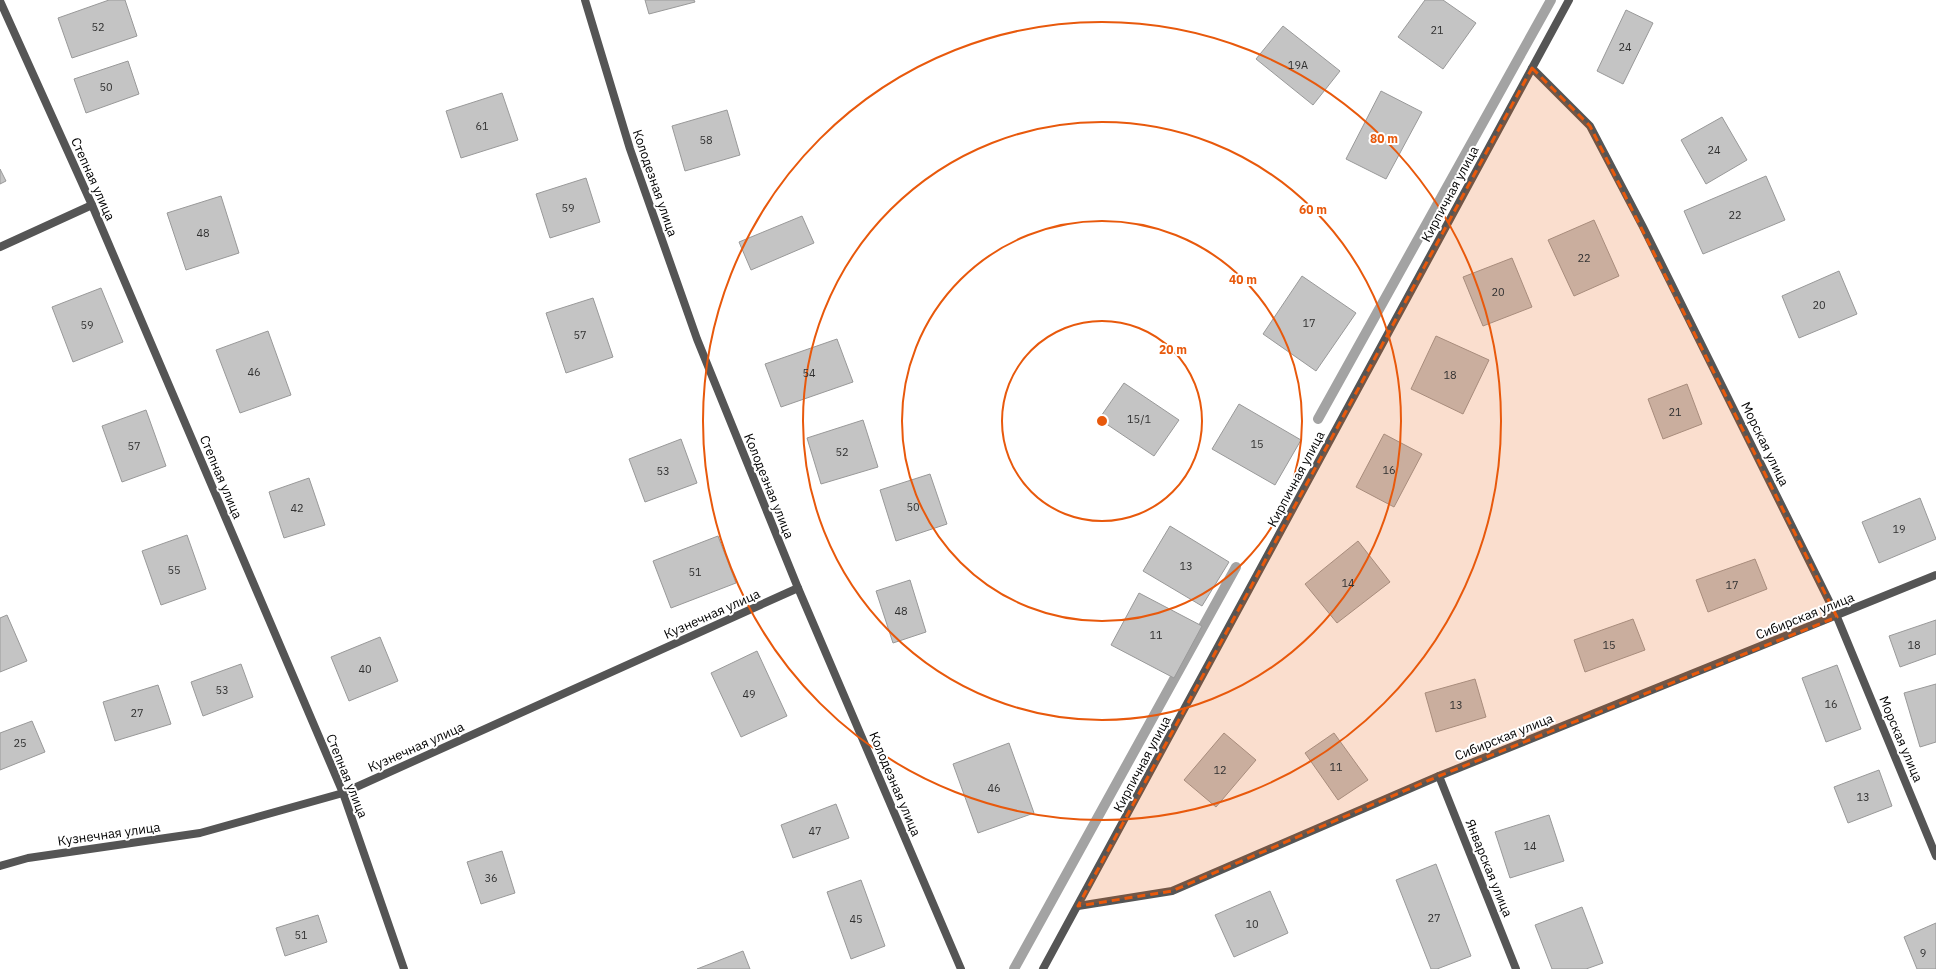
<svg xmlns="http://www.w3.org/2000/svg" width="1936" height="969" font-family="'IBM Plex Sans',sans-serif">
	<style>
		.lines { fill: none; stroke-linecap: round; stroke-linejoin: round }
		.stream { stroke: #a3a3a3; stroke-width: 10 }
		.building { fill: #c4c4c4; stroke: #999 }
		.minor { stroke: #555; stroke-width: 8 }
		.tertiary { stroke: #555; stroke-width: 8 }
		.marked { fill: #e8590c; fill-opacity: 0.2; stroke: #e8590c; stroke-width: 3; stroke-dasharray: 8 5; stroke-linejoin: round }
		.ring { fill: none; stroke: #e8590c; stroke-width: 2 }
		.labels { text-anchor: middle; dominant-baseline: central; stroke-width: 4; stroke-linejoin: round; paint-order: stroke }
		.number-label { font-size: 11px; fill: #313131 }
		.street-label { font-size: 13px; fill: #000; stroke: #fff }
		.centre { fill: #e8590c; stroke: #fff; stroke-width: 2 }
		.ring-label { font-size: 12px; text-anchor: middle; font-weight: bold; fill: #e8590c; stroke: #fff; stroke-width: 4; stroke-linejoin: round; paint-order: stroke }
	</style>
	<rect width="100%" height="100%" fill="#fff"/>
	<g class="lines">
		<g class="stream">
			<path d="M 1318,419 L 1551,0"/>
			<path d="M 1014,969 L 1236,567"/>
		</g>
	</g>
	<g class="building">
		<path d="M 109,0 L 125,0 L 137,36 L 72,58 L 58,18 Z"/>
		<path d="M 645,0 L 694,0 L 695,2 L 649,14 Z"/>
		<path d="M 1425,0 L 1443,0 L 1476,23 L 1443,69 L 1398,37 Z"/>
		<path d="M 1626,10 L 1653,23 L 1623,84 L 1597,71 Z"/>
		<path d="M 1283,26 L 1340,71 L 1313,105 L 1256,59 Z"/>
		<path d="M 128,61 L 139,94 L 86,113 L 74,79 Z"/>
		<path d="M 1381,91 L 1422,112 L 1386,179 L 1346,159 Z"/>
		<path d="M 502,93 L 518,140 L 461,158 L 446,111 Z"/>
		<path d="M 727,110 L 740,155 L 685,171 L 672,126 Z"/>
		<path d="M 1722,117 L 1747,160 L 1706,184 L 1681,140 Z"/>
		<path d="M 0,169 L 6,181 L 0,184 Z"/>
		<path d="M 1766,176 L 1785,220 L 1703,254 L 1684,211 Z"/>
		<path d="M 586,178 L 600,222 L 550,238 L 536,194 Z"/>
		<path d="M 221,196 L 239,253 L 186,270 L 167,213 Z"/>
		<path d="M 802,216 L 814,243 L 751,270 L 739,242 Z"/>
		<path d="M 1594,220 L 1619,276 L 1574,296 L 1548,240 Z"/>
		<path d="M 1512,258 L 1532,307 L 1483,326 L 1463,277 Z"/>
		<path d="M 1839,271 L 1857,314 L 1799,338 L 1782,296 Z"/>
		<path d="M 1302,276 L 1356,313 L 1316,371 L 1263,334 Z"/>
		<path d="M 101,288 L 123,342 L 73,362 L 52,307 Z"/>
		<path d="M 593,298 L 613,357 L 566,373 L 546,313 Z"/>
		<path d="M 268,331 L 291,395 L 240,413 L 216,350 Z"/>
		<path d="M 1436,336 L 1489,360 L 1463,414 L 1411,389 Z"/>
		<path d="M 837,339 L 853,382 L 781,407 L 765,364 Z"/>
		<path d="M 1124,383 L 1179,420 L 1154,456 L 1099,419 Z"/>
		<path d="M 1687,384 L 1702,424 L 1663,439 L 1648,399 Z"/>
		<path d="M 1239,404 L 1301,440 L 1275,485 L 1212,449 Z"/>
		<path d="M 146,410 L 166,466 L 122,482 L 102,426 Z"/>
		<path d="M 863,420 L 878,467 L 821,484 L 807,438 Z"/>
		<path d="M 1384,434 L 1422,454 L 1394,507 L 1356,487 Z"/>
		<path d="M 681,439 L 697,483 L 645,502 L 629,459 Z"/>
		<path d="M 930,474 L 947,524 L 896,541 L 880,490 Z"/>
		<path d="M 309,478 L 325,525 L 284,538 L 269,492 Z"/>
		<path d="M 1920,498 L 1936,539 L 1879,563 L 1862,522 Z"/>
		<path d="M 1170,526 L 1229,562 L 1202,606 L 1143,571 Z"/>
		<path d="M 187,535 L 206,589 L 161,605 L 142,551 Z"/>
		<path d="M 718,536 L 736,583 L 671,608 L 653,561 Z"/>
		<path d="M 1358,541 L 1390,582 L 1337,623 L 1305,584 Z"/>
		<path d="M 1755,559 L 1767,589 L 1708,612 L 1696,580 Z"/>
		<path d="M 910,580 L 926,632 L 893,643 L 876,591 Z"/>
		<path d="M 1139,593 L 1202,626 L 1174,678 L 1111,645 Z"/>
		<path d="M 7,615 L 27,661 L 0,672 L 0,618 Z"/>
		<path d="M 1633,619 L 1645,650 L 1585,672 L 1574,640 Z"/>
		<path d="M 1936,620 L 1936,654 L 1900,667 L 1889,636 Z"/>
		<path d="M 380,637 L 398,681 L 349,701 L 331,657 Z"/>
		<path d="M 757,651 L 787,716 L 741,737 L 711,673 Z"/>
		<path d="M 241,664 L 253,697 L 203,716 L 191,682 Z"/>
		<path d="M 1837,665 L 1861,729 L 1826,742 L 1802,678 Z"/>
		<path d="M 1475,679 L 1486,717 L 1436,732 L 1425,693 Z"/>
		<path d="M 1936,684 L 1936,742 L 1920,747 L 1904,693 Z"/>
		<path d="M 158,685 L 171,724 L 115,741 L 103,702 Z"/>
		<path d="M 32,721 L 45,752 L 0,770 L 0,733 Z"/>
		<path d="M 1224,733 L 1256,760 L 1216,807 L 1184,780 Z"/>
		<path d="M 1334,733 L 1368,780 L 1338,800 L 1305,753 Z"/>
		<path d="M 1009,743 L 1034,813 L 978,833 L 953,764 Z"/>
		<path d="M 1879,770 L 1892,806 L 1848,823 L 1834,787 Z"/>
		<path d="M 836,804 L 849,838 L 793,858 L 781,825 Z"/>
		<path d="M 1549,815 L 1564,861 L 1510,878 L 1495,832 Z"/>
		<path d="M 502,851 L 515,893 L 481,904 L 467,862 Z"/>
		<path d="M 1436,864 L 1471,956 L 1437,969 L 1431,969 L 1396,880 Z"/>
		<path d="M 861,880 L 885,946 L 851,959 L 827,892 Z"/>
		<path d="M 1270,891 L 1288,933 L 1234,957 L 1215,915 Z"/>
		<path d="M 1582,907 L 1603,963 L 1586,969 L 1552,969 L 1535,925 Z"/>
		<path d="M 318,915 L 327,942 L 285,956 L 276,928 Z"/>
		<path d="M 1936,923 L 1936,969 L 1917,969 L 1904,937 Z"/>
		<path d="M 743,951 L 750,969 L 697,969 Z"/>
	</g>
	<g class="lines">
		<g class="minor">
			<path d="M 585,0 L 630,149 L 697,339 L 798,588 L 961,969"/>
			<path d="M 0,1 L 92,205 L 343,793 L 404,969"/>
			<path d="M 1532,68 L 1590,126 L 1643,227 L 1837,617 L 1936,856"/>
			<path d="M 0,247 L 92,205"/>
			<path d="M 1439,776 L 1516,969"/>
			<path d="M 0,866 L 28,858 L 200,833 L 343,793 L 798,588"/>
			<path d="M 1078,906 L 1172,891 L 1439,776 L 1936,575"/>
		</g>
		<path class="tertiary" d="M 1043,969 L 1569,0"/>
	</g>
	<path class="marked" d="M 1532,68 L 1590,126 L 1837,617 L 1439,776 L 1172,891 L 1078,906 Z"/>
	<g class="ring">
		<circle cx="1102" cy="421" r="100"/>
		<circle cx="1102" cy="421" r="200"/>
		<circle cx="1102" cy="421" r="299"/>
		<circle cx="1102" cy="421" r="399"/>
	</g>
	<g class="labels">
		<g class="number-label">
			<text x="98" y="27">52</text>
			<text x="1437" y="30">21</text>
			<text x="1625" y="47">24</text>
			<text x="1298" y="65">19А</text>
			<text x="106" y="87">50</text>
			<text x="482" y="126">61</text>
			<text x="706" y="140">58</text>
			<text x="1714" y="150">24</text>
			<text x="568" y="208">59</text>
			<text x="1735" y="215">22</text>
			<text x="203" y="233">48</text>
			<text x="1584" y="258">22</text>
			<text x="1498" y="292">20</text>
			<text x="1819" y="305">20</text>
			<text x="1309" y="323">17</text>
			<text x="87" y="325">59</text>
			<text x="580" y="335">57</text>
			<text x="254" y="372">46</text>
			<text x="809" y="373">54</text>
			<text x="1450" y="375">18</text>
			<text x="1675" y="412">21</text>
			<text x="1139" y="419">15/1</text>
			<text x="1257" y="444">15</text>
			<text x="134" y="446">57</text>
			<text x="842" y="452">52</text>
			<text x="1389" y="470">16</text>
			<text x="663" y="471">53</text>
			<text x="913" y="507">50</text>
			<text x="297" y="508">42</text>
			<text x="1899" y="529">19</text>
			<text x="1186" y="566">13</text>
			<text x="174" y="570">55</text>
			<text x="695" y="572">51</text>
			<text x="1348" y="583">14</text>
			<text x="1732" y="585">17</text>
			<text x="901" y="611">48</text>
			<text x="1156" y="635">11</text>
			<text x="1609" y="645">15</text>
			<text x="1914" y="645">18</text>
			<text x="365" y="669">40</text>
			<text x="222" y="690">53</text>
			<text x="749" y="694">49</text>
			<text x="1831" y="704">16</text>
			<text x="1456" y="705">13</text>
			<text x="137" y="713">27</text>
			<text x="20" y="743">25</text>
			<text x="1336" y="767">11</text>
			<text x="1220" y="770">12</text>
			<text x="994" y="788">46</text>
			<text x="1863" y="797">13</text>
			<text x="815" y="831">47</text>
			<text x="1530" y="846">14</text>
			<text x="491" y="878">36</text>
			<text x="1434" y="918">27</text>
			<text x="856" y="919">45</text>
			<text x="1252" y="924">10</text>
			<text x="301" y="935">51</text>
			<text x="1923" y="953">9</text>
		</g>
		<g class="street-label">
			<text transform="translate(93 179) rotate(66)">Степная улица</text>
			<text transform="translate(655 183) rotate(71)">Колодезная улица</text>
			<text transform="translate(1450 194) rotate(-62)">Кирпичная улица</text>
			<text transform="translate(1765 444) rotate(64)">Морская улица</text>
			<text transform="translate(221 477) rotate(67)">Степная улица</text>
			<text transform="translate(1296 479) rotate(-62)">Кирпичная улица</text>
			<text transform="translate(769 486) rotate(68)">Колодезная улица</text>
			<text transform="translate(712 614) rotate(-24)">Кузнечная улица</text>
			<text transform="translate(1805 616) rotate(-22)">Сибирская улица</text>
			<text transform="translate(1504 737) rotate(-22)">Сибирская улица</text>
			<text transform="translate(1901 739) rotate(67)">Морская улица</text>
			<text transform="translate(416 747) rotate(-24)">Кузнечная улица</text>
			<text transform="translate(1142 764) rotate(-62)">Кирпичная улица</text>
			<text transform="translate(347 776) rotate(68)">Степная улица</text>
			<text transform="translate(895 784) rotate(67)">Колодезная улица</text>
			<text transform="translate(109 834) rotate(-8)">Кузнечная улица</text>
			<text transform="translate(1489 868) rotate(68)">Январская улица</text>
		</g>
	</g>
	<circle cx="1102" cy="421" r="6" class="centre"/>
	<g class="ring-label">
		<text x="1384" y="143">80 m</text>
		<text x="1313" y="214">60 m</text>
		<text x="1243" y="284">40 m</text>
		<text x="1173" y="354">20 m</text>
	</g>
</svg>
